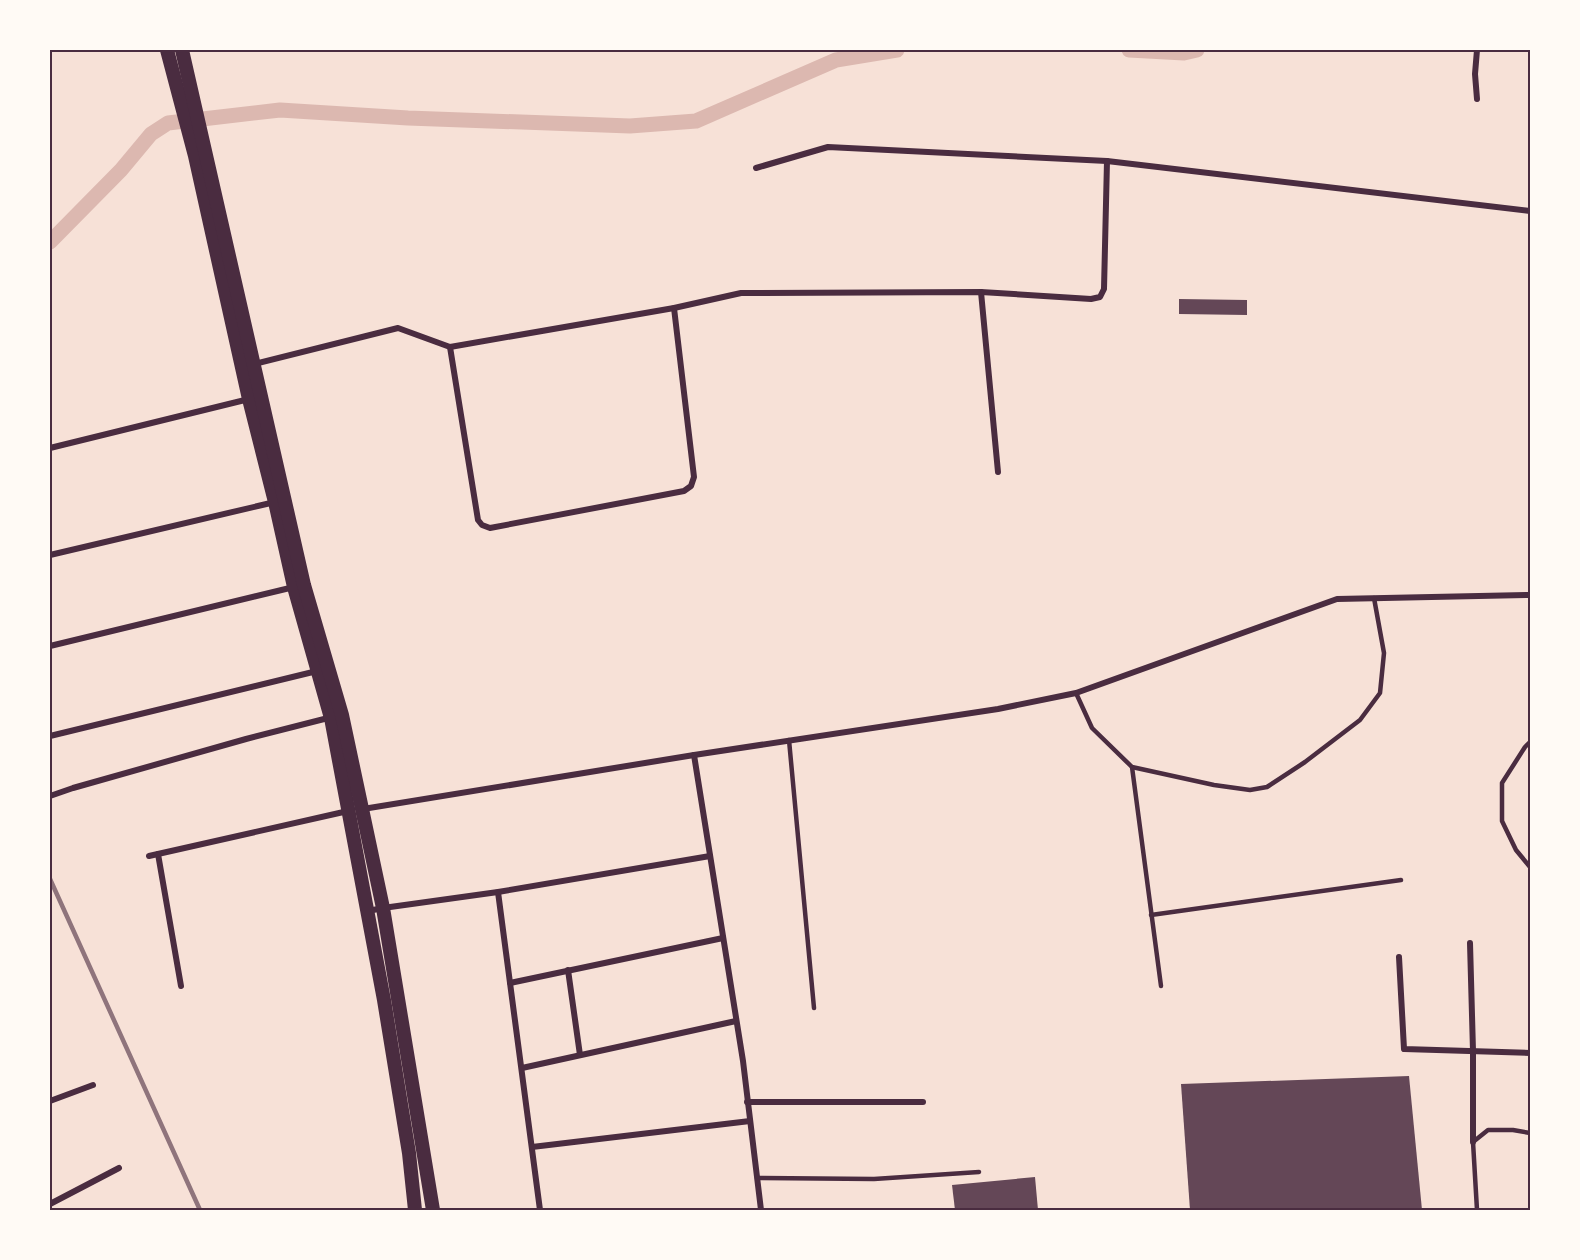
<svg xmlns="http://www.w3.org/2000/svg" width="1580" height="1260" font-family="'PT Serif',serif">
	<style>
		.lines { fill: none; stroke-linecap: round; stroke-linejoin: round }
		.canal { stroke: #dcb8b0; stroke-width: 15 }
		.building { fill: #644757 }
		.service { stroke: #4a2c40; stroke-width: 4.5 }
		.minor { stroke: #4a2c40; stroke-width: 6 }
		.primary { stroke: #4a2c40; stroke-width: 14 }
		.rail { stroke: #8f747c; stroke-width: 4.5 }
		.neatline { fill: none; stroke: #4a2c40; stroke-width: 2 }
	</style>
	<rect width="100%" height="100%" fill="#f7e1d7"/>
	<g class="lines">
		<g class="canal">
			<path d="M 1129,50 L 1184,53 L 1197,50"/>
			<path d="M 50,242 L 121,170 L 151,134 L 168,123 L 280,110 L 408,118 L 630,126 L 696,121 L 836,60 L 897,50"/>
		</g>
	</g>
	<g class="building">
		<path d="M 1179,299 L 1247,300 L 1247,315 L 1179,314 Z"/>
		<path d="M 1409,1076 L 1422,1210 L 1190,1210 L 1181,1084 Z"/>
		<path d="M 1035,1177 L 1038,1210 L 955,1210 L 952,1185 Z"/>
	</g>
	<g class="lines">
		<g class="service">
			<path d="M 1076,693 L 1092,728 L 1132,767 L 1214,785 L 1250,790 L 1267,787 L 1305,762 L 1360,720 L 1380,693 L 1384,653 L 1374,598"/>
			<path d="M 789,740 L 814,1008"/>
			<path d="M 1530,742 L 1525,747 L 1502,783 L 1502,821 L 1516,850 L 1530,867"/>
			<path d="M 1132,767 L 1161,986"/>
			<path d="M 1151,915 L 1401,880"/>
			<path d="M 757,1178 L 874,1179 L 979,1172"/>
			<path d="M 1477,1210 L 1473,1142 L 1488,1130 L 1513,1130 L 1530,1133"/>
		</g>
		<g class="minor">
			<path d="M 1477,50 L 1475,74 L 1477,99"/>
			<path d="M 756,168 L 828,147 L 1107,161 L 1530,211"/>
			<path d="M 981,292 L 998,472"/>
			<path d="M 450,347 L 478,520 L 482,525 L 490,528 L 684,491 L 691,486 L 694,477 L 674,308"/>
			<path d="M 254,364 L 398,328 L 450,347 L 674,308 L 741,293 L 981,292 L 1091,299 L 1100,297 L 1104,289 L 1107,161"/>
			<path d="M 50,448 L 249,399"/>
			<path d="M 50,555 L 275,502"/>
			<path d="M 50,646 L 294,587"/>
			<path d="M 50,736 L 317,671"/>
			<path d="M 694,755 L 743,1061 L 761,1210"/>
			<path d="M 50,796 L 73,788 L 246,739 L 332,717"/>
			<path d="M 363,809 L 694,755 L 998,709 L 1076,693 L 1337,599 L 1530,595"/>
			<path d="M 158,854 L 181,986"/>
			<path d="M 149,856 L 348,811"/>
			<path d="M 498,892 L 540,1210"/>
			<path d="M 368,911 L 383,908 L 498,892 L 710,856"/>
			<path d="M 1470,943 L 1473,1051 L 1473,1142"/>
			<path d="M 1399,957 L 1404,1049 L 1530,1053"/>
			<path d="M 568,970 L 580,1055"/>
			<path d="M 510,983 L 723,938"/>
			<path d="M 522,1068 L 736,1021"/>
			<path d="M 50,1101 L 93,1085"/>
			<path d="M 747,1102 L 923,1102"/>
			<path d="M 532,1147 L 750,1121"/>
			<path d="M 50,1204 L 119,1168"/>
		</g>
		<g class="primary">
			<path d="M 167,50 L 195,156 L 249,399 L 275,502 L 294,587 L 331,718 L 384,1000 L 409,1153 L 415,1210"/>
			<path d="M 182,50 L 304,585 L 342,715 L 362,809 L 383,908 L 433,1210"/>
		</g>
		<path class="rail" d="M 50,879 L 200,1210"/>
	</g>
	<rect width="1580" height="1260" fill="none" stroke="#fffaf5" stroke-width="102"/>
	<rect x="51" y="51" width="1478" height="1158" class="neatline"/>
</svg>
